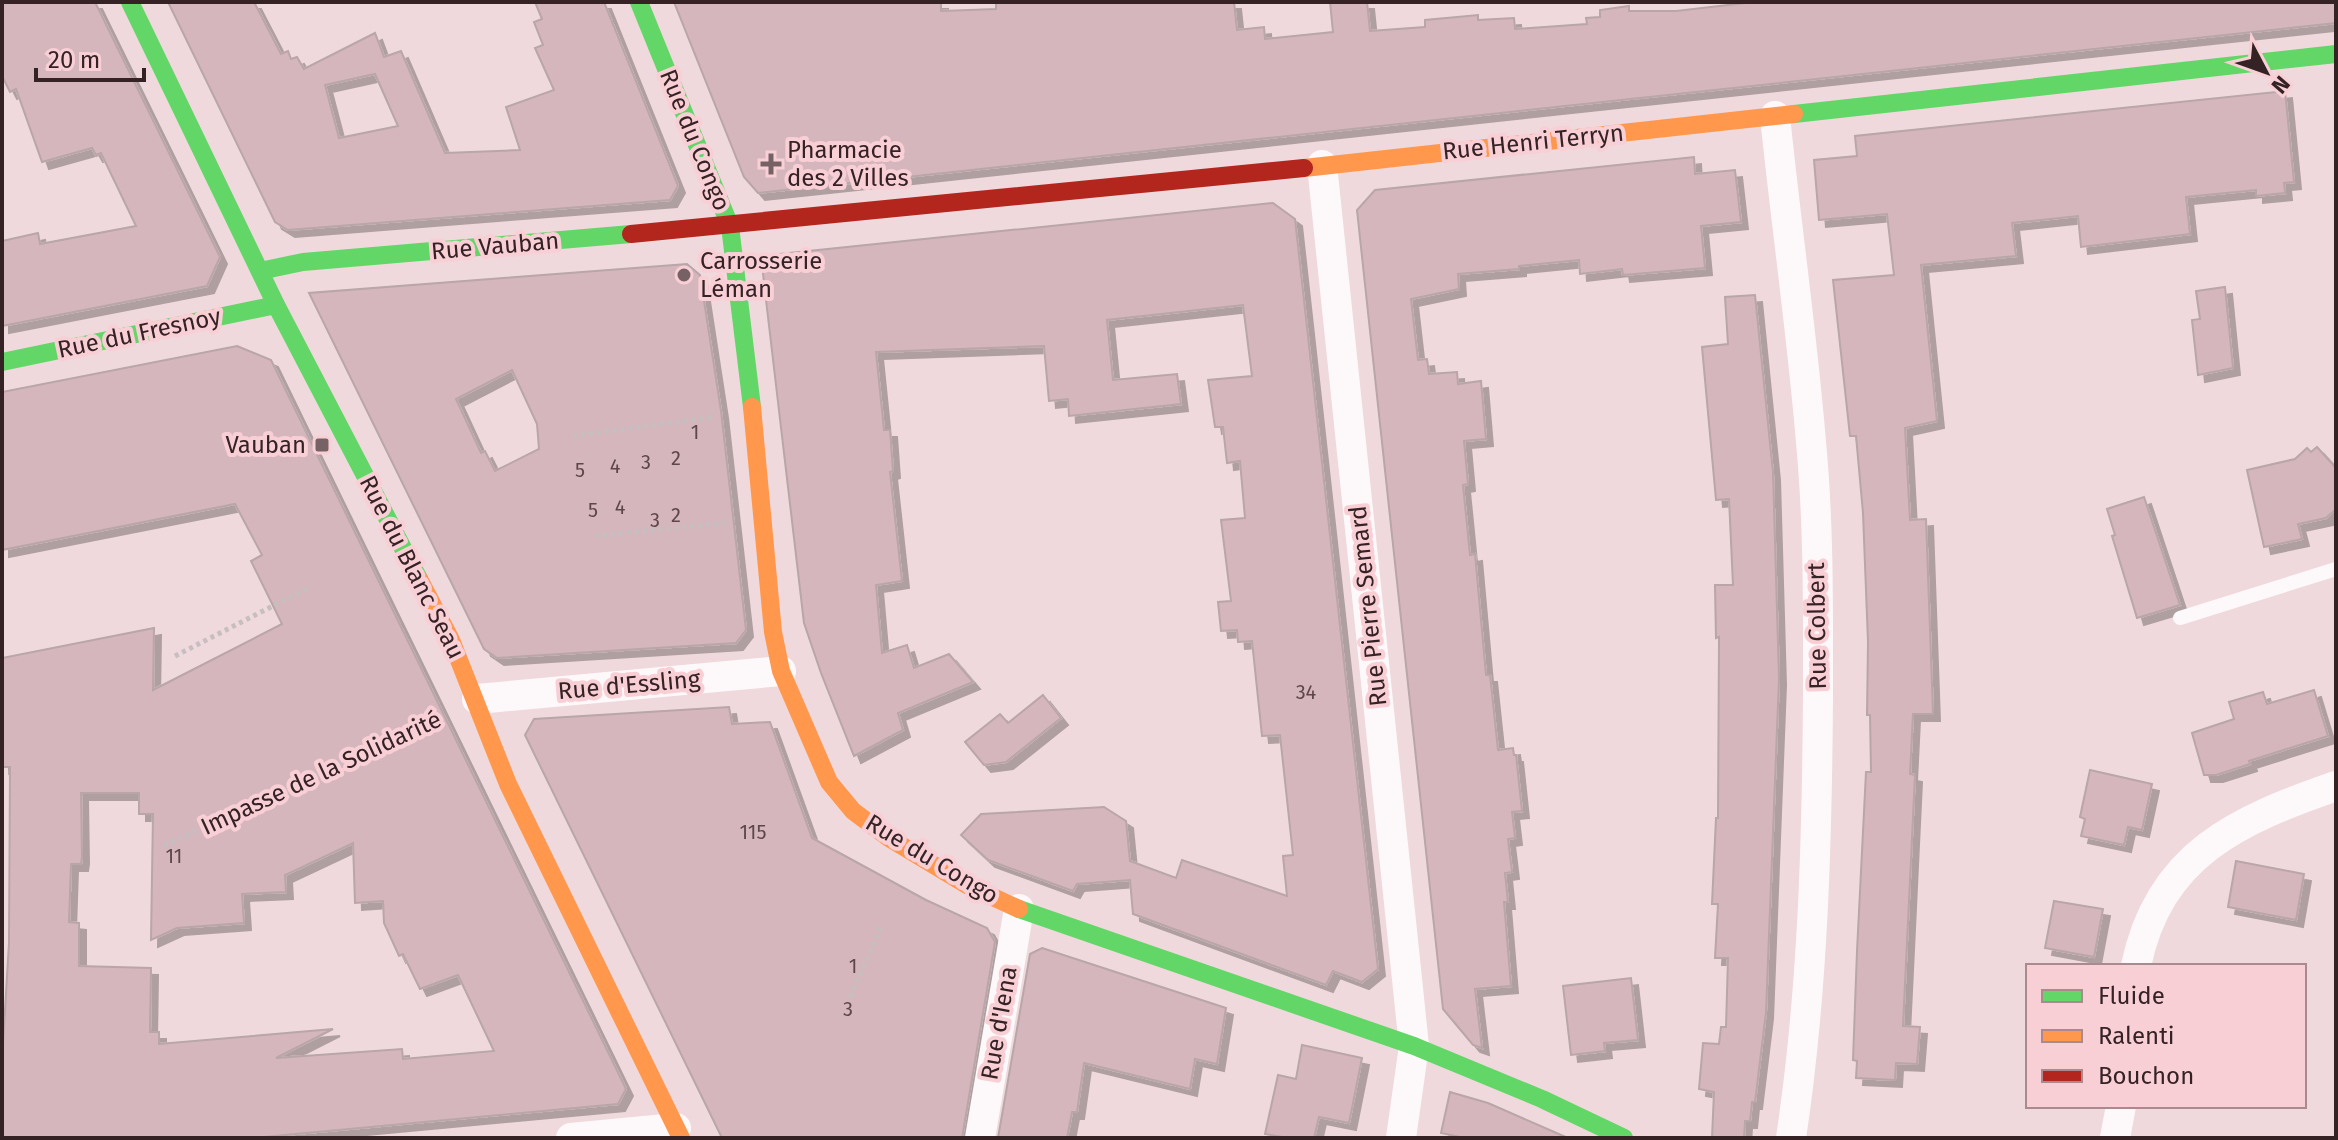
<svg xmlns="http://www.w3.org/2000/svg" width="2338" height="1140" font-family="'Fira Sans',sans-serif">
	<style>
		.building { fill: #d5b6bc; stroke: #b9a6a9; stroke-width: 2; fill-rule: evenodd; filter: url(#shadow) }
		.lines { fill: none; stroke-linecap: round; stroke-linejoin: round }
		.path { stroke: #c7bec0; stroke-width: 5; stroke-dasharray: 4 4; stroke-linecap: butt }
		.lane { stroke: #fdf9fa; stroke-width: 14 }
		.street { stroke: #fdf9fa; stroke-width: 30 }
		.fast { stroke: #63d668; stroke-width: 18 }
		.slow { stroke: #ff974d; stroke-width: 18 }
		.jam { stroke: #b3261e; stroke-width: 18 }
		.poi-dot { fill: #766265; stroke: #f9cfd6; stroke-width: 3 }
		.labels { text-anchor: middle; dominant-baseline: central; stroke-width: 8; stroke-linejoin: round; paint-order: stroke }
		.number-label { font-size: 20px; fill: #5d474b }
		.street-label { font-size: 24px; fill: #352225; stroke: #f9cfd6 }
		.poi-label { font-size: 24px; fill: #352225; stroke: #f9cfd6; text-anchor: start }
	</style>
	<defs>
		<filter id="shadow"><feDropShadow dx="7" dy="7" stdDeviation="0" flood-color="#0004"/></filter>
	</defs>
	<rect width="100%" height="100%" fill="#efd9dc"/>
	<g class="building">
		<path d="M 2,2 L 95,2 L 220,257 L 207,286 L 2,326 L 2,241 L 38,233 L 40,244 L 136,226 L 101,153 L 96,155 L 92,148 L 42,162 L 16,89 L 10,92 L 2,76 Z"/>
		<path d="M 168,2 L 254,2 L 281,54 L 288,51 L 291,59 L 297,57 L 304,69 L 375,33 L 384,57 L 401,51 L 445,153 L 520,150 L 506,107 L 554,90 L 535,48 L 543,45 L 534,22 L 542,19 L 535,2 L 604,2 L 678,186 L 670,200 L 288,230 L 275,222 ZM 375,74 L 398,126 L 339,138 L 325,85 Z"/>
		<path d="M 674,2 L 941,2 L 941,11 L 996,9 L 996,2 L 1234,2 L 1237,30 L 1264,27 L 1265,39 L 1333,32 L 1330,2 L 1367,2 L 1370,31 L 1425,27 L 1425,20 L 1478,15 L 1478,20 L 1514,18 L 1515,29 L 1587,24 L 1586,18 L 1600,17 L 1600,10 L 1629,6 L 1629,11 L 1676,11 L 1754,2 L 2336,2 L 2336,23 L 758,193 L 744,177 Z"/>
		<path d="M 2285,91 L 2294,182 L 2284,183 L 2285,193 L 2256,196 L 2256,190 L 2186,197 L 2190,234 L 2081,247 L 2078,216 L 2012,223 L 2016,256 L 1921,265 L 1937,421 L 1905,428 L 1910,520 L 1926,519 L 1933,714 L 1913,714 L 1910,774 L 1915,775 L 1903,1026 L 1920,1027 L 1917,1064 L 1896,1063 L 1895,1080 L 1856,1078 L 1857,1061 L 1853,1060 L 1857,951 L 1866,772 L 1871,772 L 1870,715 L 1867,715 L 1868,642 L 1863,513 L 1856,436 L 1850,436 L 1833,280 L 1894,275 L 1887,214 L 1819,220 L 1814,160 L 1857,156 L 1855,136 Z"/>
		<path d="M 1694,157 L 1695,174 L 1735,170 L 1741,222 L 1701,226 L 1705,268 L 1623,275 L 1622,269 L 1580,274 L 1579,260 L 1519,266 L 1519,269 L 1458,274 L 1459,289 L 1411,299 L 1418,360 L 1427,359 L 1429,374 L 1457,372 L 1458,384 L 1481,381 L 1486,439 L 1464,441 L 1468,484 L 1463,485 L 1470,555 L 1475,554 L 1486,675 L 1490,675 L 1498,750 L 1513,748 L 1514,755 L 1516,755 L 1522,811 L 1512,812 L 1515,838 L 1508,839 L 1512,872 L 1505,873 L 1508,902 L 1504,902 L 1511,986 L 1475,989 L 1482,1048 L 1473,1045 L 1443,1009 L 1357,210 L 1375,190 Z"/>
		<path d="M 1273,203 L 1295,219 L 1378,969 L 1362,982 L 1333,971 L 1326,985 L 1133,914 L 1130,880 L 1077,884 L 1073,891 L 988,860 L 961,835 L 981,814 L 1104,807 L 1126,821 L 1130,861 L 1176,878 L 1182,860 L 1287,896 L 1283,856 L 1293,855 L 1280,735 L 1262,736 L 1252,641 L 1238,642 L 1237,630 L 1221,631 L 1218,602 L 1231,601 L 1221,520 L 1245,518 L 1240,461 L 1227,463 L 1223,427 L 1215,427 L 1208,380 L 1252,376 L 1243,305 L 1107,320 L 1113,380 L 1177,374 L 1181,404 L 1069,416 L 1068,399 L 1049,401 L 1044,346 L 876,352 L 884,430 L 890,430 L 893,471 L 890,472 L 902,581 L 876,585 L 882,653 L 907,645 L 914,668 L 949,654 L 973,682 L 898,713 L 903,730 L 854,756 L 821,673 L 804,623 L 764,283 L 762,264 L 770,255 Z"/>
		<path d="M 687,264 L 700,275 L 721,411 L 746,630 L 736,643 L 497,658 L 484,649 L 309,293 ZM 512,370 L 537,424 L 539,449 L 495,471 L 485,451 L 481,453 L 456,399 Z"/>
		<path d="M 2225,287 L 2233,368 L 2198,375 L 2192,320 L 2200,319 L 2196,291 Z"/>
		<path d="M 1755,295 L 1773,473 L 1779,678 L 1766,1012 L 1755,1102 L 1752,1102 L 1750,1121 L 1745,1121 L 1744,1138 L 1712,1138 L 1714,1092 L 1699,1089 L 1703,1043 L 1719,1044 L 1721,1027 L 1726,1027 L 1728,958 L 1715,958 L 1718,904 L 1712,904 L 1716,818 L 1718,818 L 1719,637 L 1716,638 L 1715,585 L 1733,585 L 1729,499 L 1716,500 L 1702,347 L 1728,344 L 1725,297 Z"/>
		<path d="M 237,346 L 271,360 L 626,1089 L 618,1104 L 253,1138 L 2,1138 L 2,1060 L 9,943 L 10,767 L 2,767 L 2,658 L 154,628 L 153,690 L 282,624 L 251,561 L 262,555 L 235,504 L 2,550 L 2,392 ZM 81,793 L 139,793 L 139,814 L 153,814 L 151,940 L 177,928 L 244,923 L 242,894 L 286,892 L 285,875 L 353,843 L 355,903 L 383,901 L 384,923 L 399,956 L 403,954 L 420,989 L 458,975 L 494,1051 L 403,1059 L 402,1049 L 276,1058 L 333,1029 L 159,1044 L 159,1032 L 150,1032 L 151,968 L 79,966 L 79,923 L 69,922 L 71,864 L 81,864 L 82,857 Z"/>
		<path d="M 2317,447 L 2336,468 L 2336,509 L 2326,518 L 2298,524 L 2302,539 L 2264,547 L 2247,470 L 2295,459 L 2307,448 L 2311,452 Z"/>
		<path d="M 2144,497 L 2180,605 L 2137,618 L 2112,536 L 2115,535 L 2107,509 Z"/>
		<path d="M 2314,690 L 2328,736 L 2249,761 L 2250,764 L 2216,775 L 2204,775 L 2192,733 L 2234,719 L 2229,702 L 2263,692 L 2267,704 Z"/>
		<path d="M 1043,695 L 1061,718 L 1006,762 L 984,765 L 965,742 L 1000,714 L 1008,723 Z"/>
		<path d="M 729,707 L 732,724 L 770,722 L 812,838 L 926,900 L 987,928 L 995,942 L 962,1138 L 722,1138 L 525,735 L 534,719 Z"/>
		<path d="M 2090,770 L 2152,784 L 2142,830 L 2128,827 L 2124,845 L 2081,836 L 2085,819 L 2080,817 Z"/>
		<path d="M 2236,861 L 2304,874 L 2296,920 L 2228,907 Z"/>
		<path d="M 2054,901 L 2103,909 L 2094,957 L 2045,948 Z"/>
		<path d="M 1042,948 L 1226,1008 L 1217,1064 L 1195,1059 L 1190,1089 L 1084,1063 L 1077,1112 L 1072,1112 L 1067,1138 L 998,1138 L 1030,954 Z"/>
		<path d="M 1631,978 L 1638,1040 L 1604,1043 L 1605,1051 L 1571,1055 L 1563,986 Z"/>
		<path d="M 1302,1045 L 1362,1058 L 1349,1123 L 1319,1117 L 1314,1138 L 1288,1138 L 1265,1134 L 1278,1075 L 1296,1079 Z"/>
		<path d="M 1450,1092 L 1488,1103 L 1568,1138 L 1465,1138 L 1441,1133 Z"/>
	</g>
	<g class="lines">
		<g class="path">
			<path d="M 573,436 L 714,417"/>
			<path d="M 595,536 L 725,523"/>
			<path d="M 175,656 L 310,587"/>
			<path d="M 164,846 L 442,716"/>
			<path d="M 850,997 L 881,927"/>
		</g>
		<path class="lane" d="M 2180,618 L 2336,569"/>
		<g class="street">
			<path d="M 1775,116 C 1786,224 1802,333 1811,442 C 1819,526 1818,612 1818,696 C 1817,843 1813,992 1791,1138"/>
			<path d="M 1322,165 L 1414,1046 L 1401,1138"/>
			<path d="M 477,699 L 781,671"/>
			<path d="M 2136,966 C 2159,854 2238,820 2336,786"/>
			<path d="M 571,1138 L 676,1128"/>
			<path d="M 980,1138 L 1019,909"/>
			<path d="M 2115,1138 L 2121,1106"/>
		</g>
		<g class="fast">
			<path d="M 130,2 L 276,305 L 419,579"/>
			<path d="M 639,2 L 730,226 L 752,407"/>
			<path d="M 1794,114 L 2336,54"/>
			<path d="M 260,271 L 303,262 L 631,234"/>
			<path d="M 2,362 L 276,305"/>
			<path d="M 1019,909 L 1414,1046 L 1542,1099 L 1624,1138"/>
		</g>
		<g class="slow">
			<path d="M 1304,168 L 1794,114"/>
			<path d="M 752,407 L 773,632 L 781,671 L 829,782 L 853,811 L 889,838 L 967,885 L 1019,909"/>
			<path d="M 419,579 L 451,640 L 508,784 L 681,1138"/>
		</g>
		<path class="jam" d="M 631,234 L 1304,168"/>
	</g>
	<g class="poi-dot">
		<path d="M767 152h8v8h8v8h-8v8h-8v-8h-8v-8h8z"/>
		<circle cx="684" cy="275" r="8"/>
		<rect x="314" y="437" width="16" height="16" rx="4"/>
	</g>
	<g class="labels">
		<g class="number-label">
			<text x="695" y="432">1</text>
			<text x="676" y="458">2</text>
			<text x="646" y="462">3</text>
			<text x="615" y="466">4</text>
			<text x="580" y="470">5</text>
			<text x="620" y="507">4</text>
			<text x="593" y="510">5</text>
			<text x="676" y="515">2</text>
			<text x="655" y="520">3</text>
			<text x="1306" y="692">34</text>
			<text x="753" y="832">115</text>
			<text x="174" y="856">11</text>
			<text x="853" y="966">1</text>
			<text x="848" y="1009">3</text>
		</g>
		<g class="street-label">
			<text transform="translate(695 140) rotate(68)">Rue du Congo</text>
			<text transform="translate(1533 142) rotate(-6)">Rue Henri Terryn</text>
			<text transform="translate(495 246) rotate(-5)">Rue Vauban</text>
			<text transform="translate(139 333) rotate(-12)">Rue du Fresnoy</text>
			<text transform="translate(412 567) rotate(63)">Rue du Blanc Seau</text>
			<text transform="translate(1368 606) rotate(-96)">Rue Pierre Semard</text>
			<text transform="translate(1817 626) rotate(-91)">Rue Colbert</text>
			<text transform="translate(629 685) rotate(-5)">Rue d'Essling</text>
			<text transform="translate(321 773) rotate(-25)">Impasse de la Solidarité</text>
			<text transform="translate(932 859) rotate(31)">Rue du Congo</text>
			<text transform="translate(999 1023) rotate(-80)">Rue d'Iena</text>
		</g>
		<g class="poi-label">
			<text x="787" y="150">Pharmacie<tspan x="787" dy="28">des 2 Villes</tspan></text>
			<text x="700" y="261">Carrosserie<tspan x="700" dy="28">Léman</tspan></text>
			<text x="306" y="445" text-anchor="end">Vauban</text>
		</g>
	</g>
	<rect width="2338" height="1140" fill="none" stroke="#352225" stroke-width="8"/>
	<rect x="2026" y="964" width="280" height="144" fill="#f9cfd6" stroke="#ab8a8f" stroke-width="2"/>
	<rect x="2042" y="990" width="40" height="12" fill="#63d668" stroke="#ab8a8f" stroke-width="2"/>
	<text x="2098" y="1004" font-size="24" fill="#352225">Fluide</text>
	<rect x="2042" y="1030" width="40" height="12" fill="#ff974d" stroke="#ab8a8f" stroke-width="2"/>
	<text x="2098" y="1044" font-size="24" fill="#352225">Ralenti</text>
	<rect x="2042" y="1070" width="40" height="12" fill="#b3261e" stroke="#ab8a8f" stroke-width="2"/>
	<text x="2098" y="1084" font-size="24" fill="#352225">Bouchon</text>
	<g transform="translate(2266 72) rotate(131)" stroke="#f9cfd6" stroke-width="6" paint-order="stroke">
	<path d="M0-6L14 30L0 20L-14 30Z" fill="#352225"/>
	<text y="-12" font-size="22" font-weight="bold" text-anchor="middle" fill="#352225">N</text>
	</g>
	<path d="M36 68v12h108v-12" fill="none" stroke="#352225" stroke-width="4"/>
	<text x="48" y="68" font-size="24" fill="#352225" stroke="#f9cfd6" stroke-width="6" paint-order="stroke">20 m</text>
</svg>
